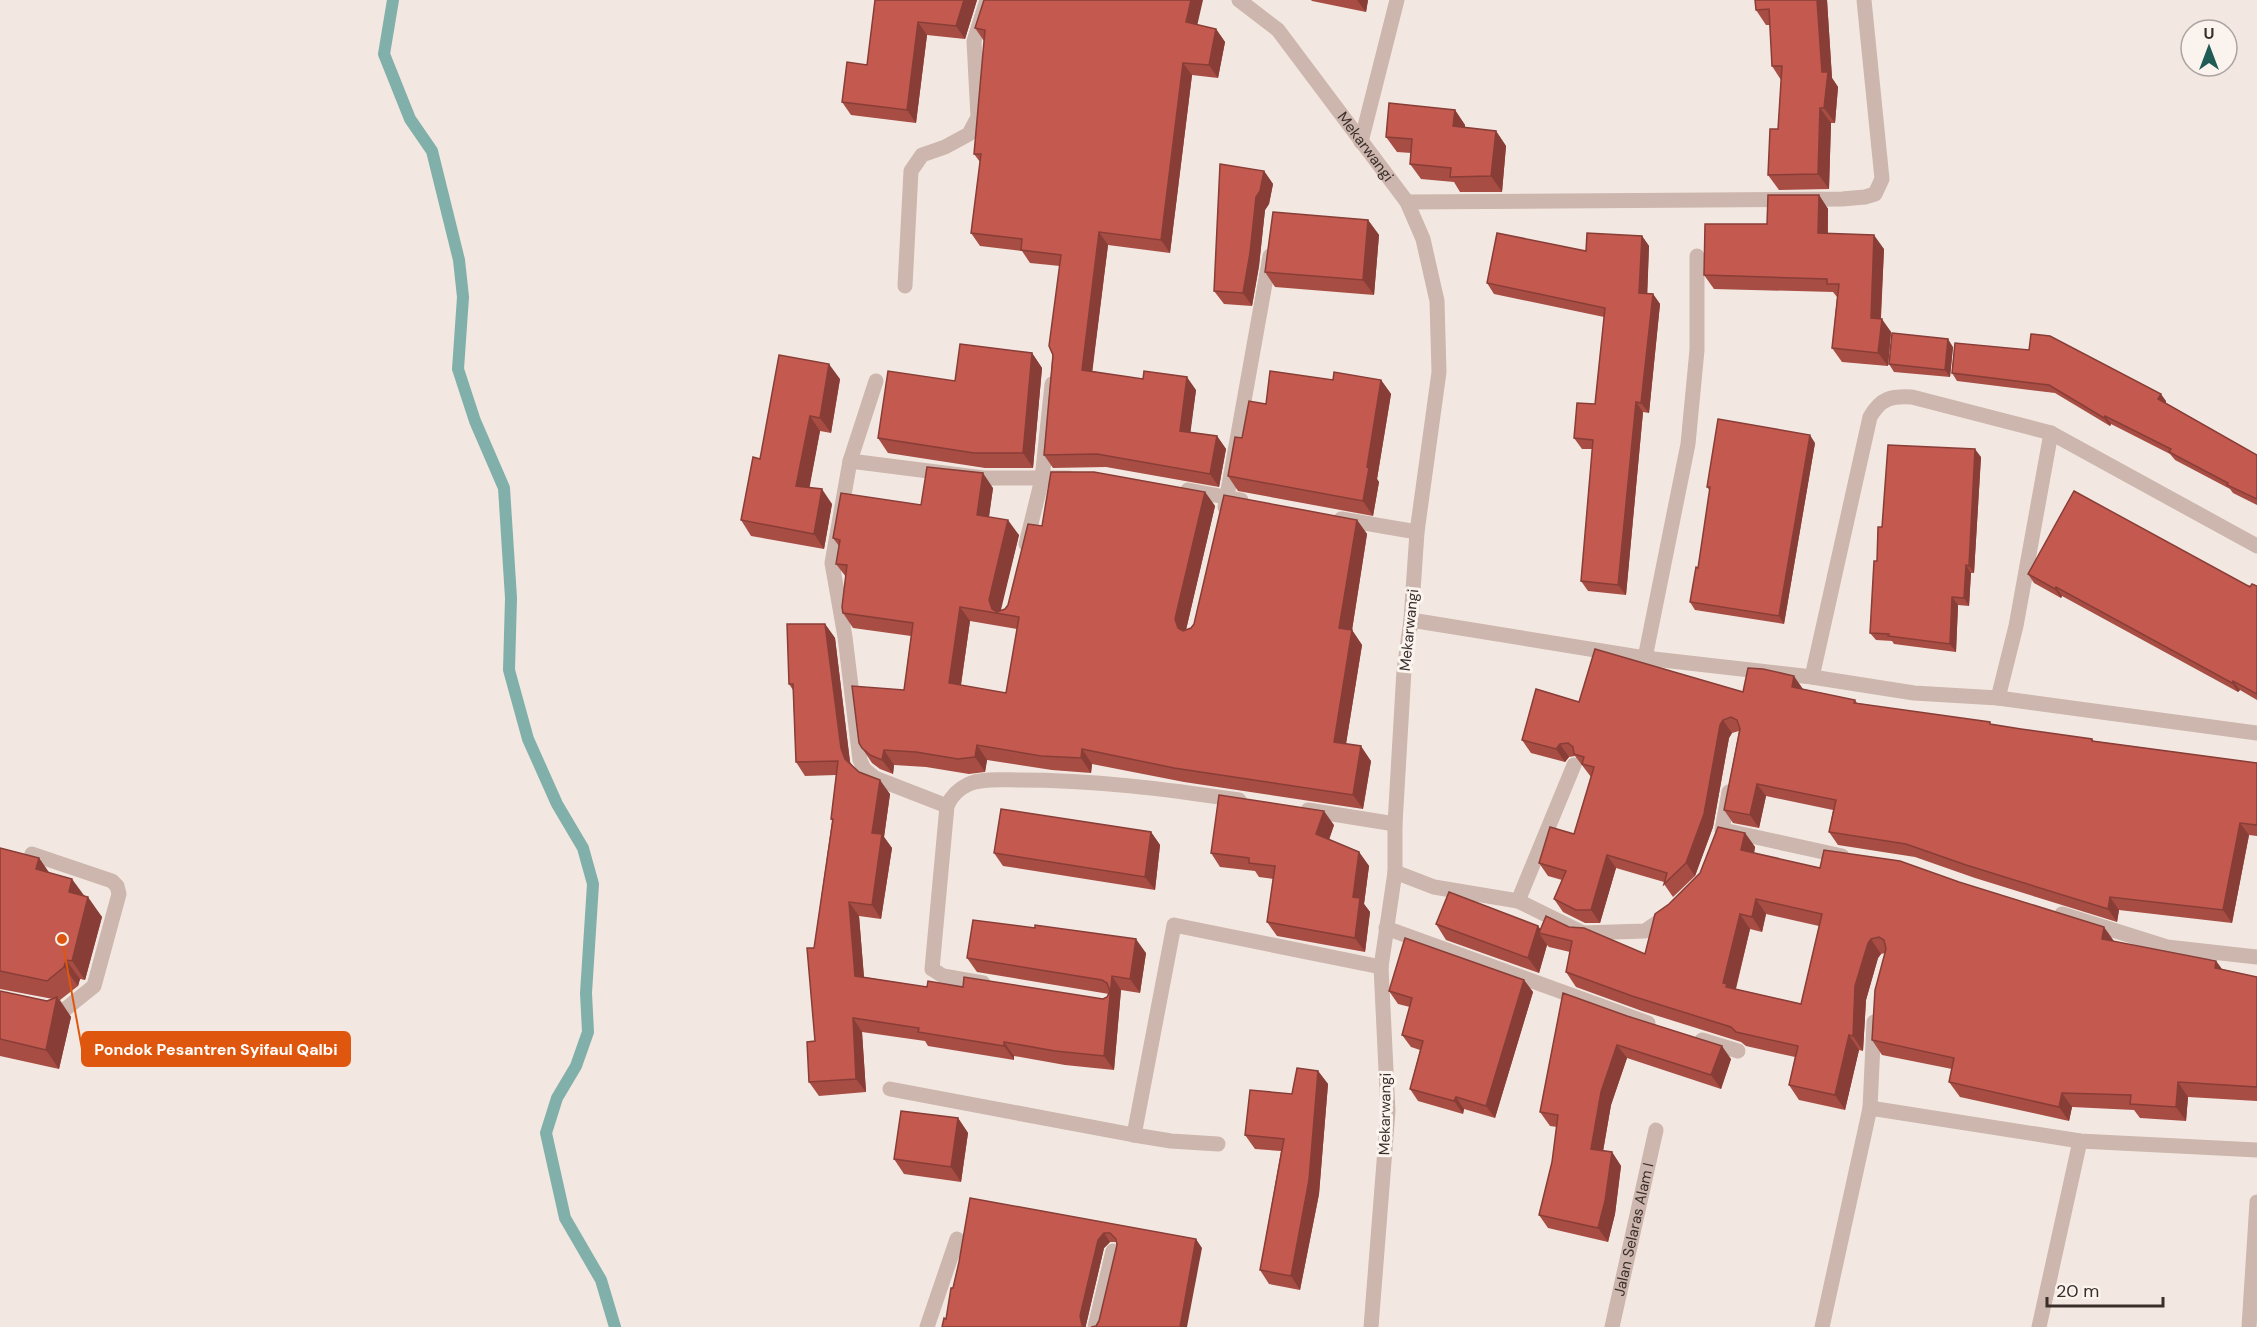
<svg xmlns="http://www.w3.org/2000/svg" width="2257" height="1327" font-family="'DM Sans',sans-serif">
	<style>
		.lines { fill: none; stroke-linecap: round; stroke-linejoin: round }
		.stream { stroke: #81b0ab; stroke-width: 12 }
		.minor { stroke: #ccb6ad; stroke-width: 15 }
		.wall { fill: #a84d44; fill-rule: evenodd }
		.shaded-wall { fill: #883e37 }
		.building { fill: #c3594f; stroke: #883e37; stroke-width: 1.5; fill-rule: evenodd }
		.labels { text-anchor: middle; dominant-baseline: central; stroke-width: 6; stroke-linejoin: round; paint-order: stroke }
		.street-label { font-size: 15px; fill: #3a2e2b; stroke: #faf3ee }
		.leader { fill: none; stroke: #df570e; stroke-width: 2 }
		.callout-dot { fill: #df570e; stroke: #faf3ee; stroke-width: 2 }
		.callout { fill: #df570e; stroke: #df570e; stroke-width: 2 }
		.callout-label { font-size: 16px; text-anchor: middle; font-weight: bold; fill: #fff }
	</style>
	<rect width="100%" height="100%" fill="#f3e8e1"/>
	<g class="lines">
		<path class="stream" d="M 393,0 L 384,54 L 410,119 L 432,151 L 459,260 L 463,297 L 458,369 L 475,421 L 504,488 L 511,598 L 509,670 L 528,739 L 557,804 L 583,848 L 593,884 L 586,993 L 588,1032 L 576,1066 L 557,1098 L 546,1133 L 565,1218 L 601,1280 L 615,1327"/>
		<g class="minor">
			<path id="s1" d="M 1239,0 L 1278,30 L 1407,202 L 1423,239 L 1437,301 L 1439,372 L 1417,532 L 1411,620 L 1404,670 L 1395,824 L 1395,872 L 1381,967 L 1388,1111 L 1371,1327"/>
			<path d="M 1361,142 L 1397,0"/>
			<path d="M 1407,202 L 1842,199 L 1865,197 L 1875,194 L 1882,179 L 1864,0"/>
			<path d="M 905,286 L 911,171 L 922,155 L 945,147 L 969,134 L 978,117 L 974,41 L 987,0"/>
			<path d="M 850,461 L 876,381"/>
			<path d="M 1188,490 L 1241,500"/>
			<path d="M 1225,507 L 1270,256"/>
			<path d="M 1341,519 L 1417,532"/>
			<path d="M 1026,544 L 1042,479 L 1052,384"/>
			<path d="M 1411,620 L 1645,658 L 1812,677 L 1914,693 L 1998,698 L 2257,733"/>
			<path d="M 1645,658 L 1688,444 L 1697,350 L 1697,256"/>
			<path d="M 1812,677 L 1870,417 C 1881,398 1891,396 1912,397 L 2051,433 L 2257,546"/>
			<path d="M 1998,698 L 2016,626 L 2051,433"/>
			<path d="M 947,806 L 875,778 L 864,769 L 860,760 L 845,637 L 832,563 L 850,461 L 984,478 L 1069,478"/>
			<path d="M 1308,810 L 1395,824"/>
			<path d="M 1722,830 L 1729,792"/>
			<path d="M 1728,831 L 1842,856"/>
			<path d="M 32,854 L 112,881 L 117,886 L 119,894 L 94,986 L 63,1011 L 47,1008"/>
			<path d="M 1395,872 L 1434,887 L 1518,901 L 1583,933 L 1645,931 L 1667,916"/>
			<path d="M 1518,901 L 1574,765"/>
			<path d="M 2062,914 L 2167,947 L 2257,957"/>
			<path d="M 1386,928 L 1648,1023"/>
			<path d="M 983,983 L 943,976 L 932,969 L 947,806 C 952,795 958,789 969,784 C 982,778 1004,780 1019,780 C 1093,780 1166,789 1239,800"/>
			<path d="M 1702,1040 L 1738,1051"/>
			<path d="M 890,1089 L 1134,1135 L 1174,925 L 1381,967"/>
			<path d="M 1870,1108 L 2080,1141 L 2257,1150"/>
			<path d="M 1134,1135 L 1171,1141 L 1218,1144"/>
			<path d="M 927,1327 L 957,1239"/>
			<path d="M 1095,1327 L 1113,1251"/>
			<path id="s2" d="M 1612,1327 L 1656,1130"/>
			<path d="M 1822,1327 L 1870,1108 L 1874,1022"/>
			<path d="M 2039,1327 L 2080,1141"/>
			<path d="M 2249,1327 L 2257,1202"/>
		</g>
	</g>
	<g class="wall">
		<path d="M 875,0 L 977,0 L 965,39 L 927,35 L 916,123 L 851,115 L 842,102 L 867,65 Z"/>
		<path d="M 1311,0 L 1368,0 L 1366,12 L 1312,1 Z"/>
		<path d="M 1755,0 L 1827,0 L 1832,78 L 1838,87 L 1835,123 L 1831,123 L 1829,189 L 1779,190 L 1768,175 L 1778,129 L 1781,80 L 1772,66 L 1770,25 L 1766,25 L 1756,10 Z"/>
		<path d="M 1197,25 L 1216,29 L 1225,42 L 1218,78 L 1192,75 L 1170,253 L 1108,245 L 1092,371 L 1196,390 L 1190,432 L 1217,436 L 1226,449 L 1219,487 L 1106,467 L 1053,468 L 1044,455 L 1060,266 L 1030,263 L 1022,251 L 980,246 L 971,233 L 980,162 L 974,154 L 984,41 L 975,28 Z"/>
		<path d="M 1455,110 L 1465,125 L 1465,128 L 1496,131 L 1506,146 L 1502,192 L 1460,192 L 1454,182 L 1421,179 L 1410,164 L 1411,153 L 1397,152 L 1386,137 Z"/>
		<path d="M 1264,171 L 1273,184 L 1269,204 L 1265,210 L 1259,266 L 1252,306 L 1224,304 L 1214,291 Z"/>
		<path d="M 1819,195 L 1828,209 L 1828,233 L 1884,249 L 1881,319 L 1891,332 L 1888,366 L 1842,362 L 1832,348 L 1837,297 L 1833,292 L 1714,289 L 1704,275 L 1767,224 Z"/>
		<path d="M 1368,220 L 1379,235 L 1374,295 L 1275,287 L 1265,272 Z"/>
		<path d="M 1642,236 L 1649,246 L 1647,293 L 1653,294 L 1660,304 L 1649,413 L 1643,412 L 1626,595 L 1588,591 L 1581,581 L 1593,449 L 1582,449 L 1574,438 L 1595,404 L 1604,317 L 1494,294 L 1487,283 L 1586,251 Z"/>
		<path d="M 1955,343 L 2166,401 L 2166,403 L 2257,455 L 2257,505 L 2233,493 L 2230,489 L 2175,460 L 2170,454 L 2111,424 L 2110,426 L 2055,393 L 1957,381 L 1952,373 Z"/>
		<path d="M 1953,347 L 1950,377 L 1894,372 L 1889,364 Z"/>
		<path d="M 1032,353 L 1042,368 L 1033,468 L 985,468 L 888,453 L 878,438 L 955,381 Z"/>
		<path d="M 840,379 L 831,433 L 820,431 L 809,488 L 832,504 L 824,549 L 751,536 L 741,520 L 760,459 Z"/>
		<path d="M 1333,380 L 1381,380 L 1391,394 L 1377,479 L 1379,482 L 1373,516 L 1238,491 L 1228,476 L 1242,438 L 1266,404 Z"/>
		<path d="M 1815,443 L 1784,624 L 1695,610 L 1690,602 L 1698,568 L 1710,491 L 1707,487 Z"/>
		<path d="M 1981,457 L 1974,573 L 1971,573 L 1969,606 L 1958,605 L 1956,652 L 1894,644 L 1892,641 L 1876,640 L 1870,633 L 1877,561 L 1882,527 Z"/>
		<path d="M 993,488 L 989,517 L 1019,535 L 1000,611 L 1005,609 L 1008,605 L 1042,526 L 1205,492 L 1215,506 L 1186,630 L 1191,628 L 1357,520 L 1367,534 L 1352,630 L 1362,645 L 1346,744 L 1371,761 L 1363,809 L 1184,782 L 1092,764 L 1091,773 L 1052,770 L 987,760 L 985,772 L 969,774 L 926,767 L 894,765 L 893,774 L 880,769 L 872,763 L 862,748 L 904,690 L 911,636 L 853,628 L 843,613 L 846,577 L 836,564 L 839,546 L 833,538 L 921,505 ZM 970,621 L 1017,629 L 1006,693 L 961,685 Z"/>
		<path d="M 2028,574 L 2257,586 L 2257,700 L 2240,690 L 2238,692 L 2062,596 L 2061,598 L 2034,583 Z"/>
		<path d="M 825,624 L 835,638 L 850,762 L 852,765 L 859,772 L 890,794 L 884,837 L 892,848 L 881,919 L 859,916 L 864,977 L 927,987 L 963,987 L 1103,999 L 1107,997 L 1109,994 L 977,972 L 967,958 L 1146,953 L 1140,993 L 1121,990 L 1114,1070 L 1065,1065 L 1014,1056 L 1014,1060 L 928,1046 L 925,1041 L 862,1032 L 866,1092 L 819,1096 L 809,1082 L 815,1041 L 814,948 L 832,821 L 831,819 L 836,775 L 805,776 L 796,762 L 793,690 L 789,684 Z"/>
		<path d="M 1803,689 L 1855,700 L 1857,703 L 2021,729 L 2092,739 L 2094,741 L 2257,763 L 2257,836 L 2249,835 L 2232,923 L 2119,910 L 2117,922 L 1975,878 L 1915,857 L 1838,845 L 1829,832 L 1833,810 L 1766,796 L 1759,828 L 1733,823 L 1724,810 L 1739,731 L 1732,733 L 1729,738 L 1713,827 L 1695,876 L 1673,897 L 1664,884 L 1664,882 L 1616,868 L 1600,923 L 1585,923 L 1563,912 L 1554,899 L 1562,880 L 1548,876 L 1539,863 L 1574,834 L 1591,777 L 1575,756 L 1569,757 L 1565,762 L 1531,753 L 1522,740 L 1579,702 Z"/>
		<path d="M 1334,825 L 1329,840 L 1359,852 L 1369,866 L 1364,904 L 1370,912 L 1365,952 L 1277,936 L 1267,922 L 1273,879 L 1259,877 L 1255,871 L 1220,867 L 1211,853 Z"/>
		<path d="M 1151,832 L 1160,845 L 1155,890 L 1003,866 L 994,853 Z"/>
		<path d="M 1745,833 L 1755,847 L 1754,853 L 2114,942 L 2216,961 L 2222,969 L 2257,977 L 2257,1101 L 2188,1097 L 2186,1121 L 2140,1118 L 2134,1110 L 2072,1107 L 2069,1121 L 1960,1097 L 1949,1082 L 1952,1069 L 1882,1055 L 1872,1040 L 1885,953 L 1881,954 L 1878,958 L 1866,1000 L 1863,1051 L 1859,1050 L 1845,1110 L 1799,1100 L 1789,1085 L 1795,1057 L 1746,1046 L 1741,1042 L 1642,1011 L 1576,987 L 1566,972 L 1570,952 L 1549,947 L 1547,945 L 1539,973 L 1446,940 L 1436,924 L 1538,926 L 1540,929 L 1569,927 L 1645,954 L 1669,904 ZM 1766,914 L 1819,926 L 1801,1004 L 1736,989 L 1750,929 L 1762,932 Z"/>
		<path d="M 0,848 L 39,858 L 49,873 L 85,896 L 102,917 L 85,980 L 80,979 L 78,986 L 60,1000 L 71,1017 L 59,1069 L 0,1056 L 0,991 L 47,1001 L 53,999 L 0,989 Z"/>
		<path d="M 1524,980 L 1533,992 L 1495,1118 L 1464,1109 L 1463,1114 L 1418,1101 L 1410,1089 L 1420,1050 L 1411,1047 L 1402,1035 L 1410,1007 L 1398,1004 L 1389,991 Z"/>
		<path d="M 1563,993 L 1731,1059 L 1721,1089 L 1627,1058 L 1611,1105 L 1603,1151 L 1612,1152 L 1621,1166 L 1615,1214 L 1608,1242 L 1548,1228 L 1539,1215 L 1552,1162 L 1557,1127 L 1550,1126 L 1540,1112 Z"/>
		<path d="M 1318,1071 L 1328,1084 L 1319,1194 L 1300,1290 L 1269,1284 L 1260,1270 L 1281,1151 L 1255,1149 L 1245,1135 Z"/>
		<path d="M 958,1118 L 968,1133 L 961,1182 L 904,1174 L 894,1159 Z"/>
		<path d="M 970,1198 L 1202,1248 L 1096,1326 L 1099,1321 L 1117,1245 L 1116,1242 L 1110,1242 L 1104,1248 L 1086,1325 L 946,1319 L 959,1262 Z"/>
	</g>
	<g class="shaded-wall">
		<path d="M 964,0 L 977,0 L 965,39 L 956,26 Z"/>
		<path d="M 1191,0 L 1203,0 L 1195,35 L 1186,22 Z"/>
		<path d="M 1357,0 L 1368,0 L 1366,12 Z"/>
		<path d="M 1817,0 L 1827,0 L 1832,78 L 1838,87 L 1835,123 L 1824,108 Z"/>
		<path d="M 918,22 L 927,35 L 916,123 L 907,110 Z"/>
		<path d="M 1216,29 L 1225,42 L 1218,78 L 1209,65 Z"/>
		<path d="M 1183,63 L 1192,75 L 1170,253 L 1161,240 Z"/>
		<path d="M 1820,108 L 1831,123 L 1829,189 L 1818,174 Z"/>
		<path d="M 1455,110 L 1465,125 L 1464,141 L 1453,126 Z"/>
		<path d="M 1496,131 L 1506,146 L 1502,192 L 1491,176 Z"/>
		<path d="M 1264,171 L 1273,184 L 1269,204 L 1265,210 L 1259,266 L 1252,306 L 1243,293 L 1256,197 Z"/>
		<path d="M 1819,195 L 1828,209 L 1827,246 L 1818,233 Z"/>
		<path d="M 1368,220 L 1379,235 L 1374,295 L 1363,280 Z"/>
		<path d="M 1099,232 L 1108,245 L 1091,382 L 1082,370 Z"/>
		<path d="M 1874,235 L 1884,249 L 1880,331 L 1871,318 Z"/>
		<path d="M 1642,236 L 1649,246 L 1647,303 L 1639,293 Z"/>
		<path d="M 1653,294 L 1660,304 L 1649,413 L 1641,403 Z"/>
		<path d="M 1882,319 L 1891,332 L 1888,366 L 1878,353 Z"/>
		<path d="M 1948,339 L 1953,347 L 1950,377 L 1945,370 Z"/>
		<path d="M 1032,353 L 1042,368 L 1033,468 L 1023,453 Z"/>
		<path d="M 829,364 L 840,379 L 831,433 L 820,418 Z"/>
		<path d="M 1187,377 L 1196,390 L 1189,444 L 1180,431 Z"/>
		<path d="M 1381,380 L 1391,394 L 1377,479 L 1379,482 L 1373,516 L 1363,501 L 1367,467 Z"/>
		<path d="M 2161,394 L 2166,401 L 2164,406 L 2158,399 Z"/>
		<path d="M 1636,402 L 1643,412 L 1626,595 L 1618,585 Z"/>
		<path d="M 810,416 L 820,431 L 807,501 L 796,486 Z"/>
		<path d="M 2105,416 L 2111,424 L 2110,426 L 2104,418 Z"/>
		<path d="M 1810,435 L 1815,443 L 1784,624 L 1779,616 Z"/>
		<path d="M 1217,436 L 1226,449 L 1219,487 L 1210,474 Z"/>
		<path d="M 1975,449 L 1981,457 L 1974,573 L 1969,566 Z"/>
		<path d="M 983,473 L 993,488 L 987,530 L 977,515 Z"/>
		<path d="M 822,489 L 832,504 L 824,549 L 814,534 Z"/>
		<path d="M 1205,492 L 1215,506 L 1185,634 L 1178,628 L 1175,619 Z"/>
		<path d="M 1008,520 L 1019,535 L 1000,614 L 992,609 L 989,600 Z"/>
		<path d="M 1357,520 L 1367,534 L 1350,643 L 1339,628 Z"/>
		<path d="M 1966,565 L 1971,573 L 1969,606 L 1964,598 Z"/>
		<path d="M 2056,587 L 2062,596 L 2061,598 L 2055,589 Z"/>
		<path d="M 1952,597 L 1958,605 L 1956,652 L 1950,644 Z"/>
		<path d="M 960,607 L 970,621 L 959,698 L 949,683 Z"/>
		<path d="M 825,624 L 835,638 L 850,762 L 855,773 L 845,759 L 841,748 Z"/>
		<path d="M 1352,630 L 1362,645 L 1344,756 L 1334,742 Z"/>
		<path d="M 1794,676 L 1803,689 L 1801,700 L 1792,687 Z"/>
		<path d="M 2233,681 L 2240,690 L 2238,692 L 2232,683 Z"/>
		<path d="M 1723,720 L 1732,733 L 1729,738 L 1713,827 L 1695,876 L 1686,863 L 1720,725 Z"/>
		<path d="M 1560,744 L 1569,757 L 1565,762 L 1556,749 Z"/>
		<path d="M 977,745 L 987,760 L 985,772 L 975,757 Z"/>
		<path d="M 1361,746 L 1371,761 L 1363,809 L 1353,795 Z"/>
		<path d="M 1082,749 L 1092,764 L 1091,773 L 1081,758 Z"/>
		<path d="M 884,750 L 894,765 L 893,774 L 882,760 Z"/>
		<path d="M 880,780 L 890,794 L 884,837 L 892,848 L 881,919 L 872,905 L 872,833 Z"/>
		<path d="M 1757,784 L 1766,796 L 1759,828 L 1750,815 Z"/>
		<path d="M 1324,811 L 1334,825 L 1326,848 L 1316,834 Z"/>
		<path d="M 2240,823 L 2249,835 L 2232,923 L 2223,910 Z"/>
		<path d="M 1151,832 L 1160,845 L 1155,890 L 1145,877 Z"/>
		<path d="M 1745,833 L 1755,847 L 1752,865 L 1741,850 Z"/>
		<path d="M 1359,852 L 1369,866 L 1364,904 L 1370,912 L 1365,952 L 1355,938 L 1353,897 Z"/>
		<path d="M 1607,855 L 1616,868 L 1600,923 L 1591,910 Z"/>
		<path d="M 39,858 L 53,878 L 36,869 Z"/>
		<path d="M 72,879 L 86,898 L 69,892 Z"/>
		<path d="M 88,897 L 102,917 L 85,980 L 72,961 Z"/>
		<path d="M 2110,897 L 2119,910 L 2117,922 L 2108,909 Z"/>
		<path d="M 1756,899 L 1766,914 L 1762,932 L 1752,917 Z"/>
		<path d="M 849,902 L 859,916 L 865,990 L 855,976 Z"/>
		<path d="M 1740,914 L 1750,929 L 1734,995 L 1736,1002 L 1723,983 Z"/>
		<path d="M 1538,926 L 1544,934 L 1539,933 L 1547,945 L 1539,973 L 1528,958 Z"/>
		<path d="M 2104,927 L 2114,941 L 2112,954 L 2102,939 Z"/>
		<path d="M 1136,939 L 1146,953 L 1140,993 L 1130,979 Z"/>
		<path d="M 1871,939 L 1881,954 L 1878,958 L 1866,1000 L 1863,1051 L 1853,1036 L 1855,986 L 1868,943 Z"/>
		<path d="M 66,960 L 80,979 L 78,986 L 64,967 Z"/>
		<path d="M 2216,961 L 2226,975 L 2215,968 Z"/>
		<path d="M 1112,976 L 1121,990 L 1114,1070 L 1104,1056 Z"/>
		<path d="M 1524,980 L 1533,992 L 1495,1118 L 1486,1106 Z"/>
		<path d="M 57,997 L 71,1017 L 59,1069 L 46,1050 Z"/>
		<path d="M 853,1018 L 862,1032 L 866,1092 L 856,1079 Z"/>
		<path d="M 1849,1035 L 1859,1050 L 1845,1110 L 1835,1095 Z"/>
		<path d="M 1004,1042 L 1014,1056 L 1014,1060 L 1004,1046 Z"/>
		<path d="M 1617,1045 L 1627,1058 L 1611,1105 L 1601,1163 L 1591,1149 L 1601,1092 Z"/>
		<path d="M 1722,1046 L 1731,1059 L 1721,1089 L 1711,1075 Z"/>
		<path d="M 1318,1071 L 1328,1084 L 1319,1194 L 1300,1290 L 1291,1276 Z"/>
		<path d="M 2178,1082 L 2188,1097 L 2186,1121 L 2176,1107 Z"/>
		<path d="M 2062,1093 L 2072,1107 L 2069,1121 L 2059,1107 Z"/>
		<path d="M 1456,1097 L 1464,1109 L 1463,1114 L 1454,1101 Z"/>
		<path d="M 958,1118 L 968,1133 L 961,1182 L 951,1167 Z"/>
		<path d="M 1612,1152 L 1621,1166 L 1615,1214 L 1608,1242 L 1598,1228 Z"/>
		<path d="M 1104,1233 L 1110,1242 L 1104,1248 L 1086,1325 L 1086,1327 L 1082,1325 L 1080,1316 L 1098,1240 Z"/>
		<path d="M 1196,1239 L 1202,1248 L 1187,1327 L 1180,1327 Z"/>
	</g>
	<g class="building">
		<path d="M 875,0 L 964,0 L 956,26 L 918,22 L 907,110 L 842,102 L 847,62 L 867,65 Z"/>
		<path d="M 984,0 L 1191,0 L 1186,22 L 1216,29 L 1209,65 L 1183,63 L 1161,240 L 1099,232 L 1082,370 L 1143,379 L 1144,371 L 1187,377 L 1180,431 L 1217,436 L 1210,474 L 1097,454 L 1044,455 L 1053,355 L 1049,346 L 1061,255 L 1021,250 L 1022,239 L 971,233 L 981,154 L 974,154 L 985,30 L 975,28 Z"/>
		<path d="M 1755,0 L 1817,0 L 1822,72 L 1828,72 L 1824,108 L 1820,108 L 1818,174 L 1768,175 L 1770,129 L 1778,129 L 1782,66 L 1772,66 L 1769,9 L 1756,10 Z"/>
		<path d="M 1389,103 L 1455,110 L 1453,126 L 1496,131 L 1491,176 L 1450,177 L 1451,168 L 1410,164 L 1412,139 L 1386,137 Z"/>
		<path d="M 1220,164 L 1264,171 L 1260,191 L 1256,197 L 1250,253 L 1243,293 L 1214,291 Z"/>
		<path d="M 1768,195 L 1819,195 L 1818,233 L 1874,235 L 1871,318 L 1882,319 L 1878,353 L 1832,348 L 1839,284 L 1827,284 L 1827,279 L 1704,275 L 1705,224 L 1767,224 Z"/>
		<path d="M 1273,212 L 1368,220 L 1363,280 L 1265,272 Z"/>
		<path d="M 1497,233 L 1586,251 L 1587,233 L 1642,236 L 1639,293 L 1653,294 L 1641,403 L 1636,402 L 1618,585 L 1581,581 L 1593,440 L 1574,438 L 1577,403 L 1595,404 L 1605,308 L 1487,283 Z"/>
		<path d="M 1892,333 L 1948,339 L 1945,370 L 1889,364 Z"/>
		<path d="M 2031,334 L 2050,336 L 2161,394 L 2158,399 L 2257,455 L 2257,499 L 2227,485 L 2228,483 L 2169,452 L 2171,449 L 2105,416 L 2104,418 L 2049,385 L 1952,373 L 1955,343 L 2029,350 Z"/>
		<path d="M 960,344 L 1032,353 L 1023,453 L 974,453 L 878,438 L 888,371 L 955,381 Z"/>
		<path d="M 779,355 L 829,364 L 820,418 L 810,416 L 796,486 L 822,489 L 814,534 L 741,520 L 753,457 L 760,459 Z"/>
		<path d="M 1270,371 L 1333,380 L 1334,372 L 1381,380 L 1367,467 L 1369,468 L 1363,501 L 1228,476 L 1235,437 L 1242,438 L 1249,401 L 1266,404 Z"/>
		<path d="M 1718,419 L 1810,435 L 1779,616 L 1690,602 L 1696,567 L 1698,568 L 1710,487 L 1707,487 Z"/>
		<path d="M 1888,445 L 1975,449 L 1969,566 L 1966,565 L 1964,598 L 1952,597 L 1950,644 L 1888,636 L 1889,634 L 1870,633 L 1874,561 L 1877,561 L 1878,527 L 1882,527 Z"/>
		<path d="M 927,467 L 983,473 L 977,515 L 1008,520 L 989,600 L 992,609 L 997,612 L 1005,609 L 1008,605 L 1028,524 L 1042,526 L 1051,472 L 1094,472 L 1205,492 L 1175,619 L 1178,628 L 1183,631 L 1191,628 L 1194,624 L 1224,495 L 1357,520 L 1339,628 L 1352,630 L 1334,742 L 1361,746 L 1353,795 L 1174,768 L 1082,749 L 1081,758 L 1041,756 L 977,745 L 975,757 L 958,759 L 916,752 L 884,750 L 882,760 L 870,755 L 862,748 L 859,743 L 852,686 L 904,690 L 913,623 L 843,613 L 842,607 L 847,565 L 836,564 L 840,540 L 833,538 L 841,493 L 921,505 ZM 960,607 L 1019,617 L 1006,693 L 949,683 Z"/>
		<path d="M 2074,491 L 2250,587 L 2252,584 L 2257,586 L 2257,694 L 2233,681 L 2232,683 L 2056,587 L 2055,589 L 2028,574 Z"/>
		<path d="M 787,624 L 825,624 L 841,748 L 845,759 L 859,772 L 880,780 L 872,833 L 882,834 L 872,905 L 849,902 L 855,976 L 927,987 L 928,981 L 963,987 L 964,977 L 1103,999 L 1107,997 L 1110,991 L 1107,983 L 1102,980 L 967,958 L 973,920 L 1035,928 L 1035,925 L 1136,939 L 1130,979 L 1112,976 L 1104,1056 L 1055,1051 L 1004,1042 L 1004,1046 L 918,1032 L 919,1028 L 853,1018 L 856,1079 L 809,1082 L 807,1042 L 815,1041 L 807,948 L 814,948 L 833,819 L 831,819 L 838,761 L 796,762 L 793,684 L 789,684 Z"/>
		<path d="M 1595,649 L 1743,692 L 1748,668 L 1763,669 L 1794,676 L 1792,687 L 1855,700 L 1854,703 L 1990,722 L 1990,724 L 2021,729 L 2092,739 L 2092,741 L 2257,763 L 2257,825 L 2240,823 L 2223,910 L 2110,897 L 2108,909 L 1966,865 L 1906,844 L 1829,832 L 1836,800 L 1757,784 L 1750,815 L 1724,810 L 1740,729 L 1737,720 L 1731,717 L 1723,720 L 1720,725 L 1704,814 L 1686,863 L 1664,884 L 1667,873 L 1607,855 L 1591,910 L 1576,910 L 1554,899 L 1566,871 L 1539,863 L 1550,827 L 1574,834 L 1594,767 L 1582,764 L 1584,757 L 1574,754 L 1573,747 L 1568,743 L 1560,744 L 1556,749 L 1522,740 L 1536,689 L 1579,702 Z"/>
		<path d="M 1219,795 L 1324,811 L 1316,834 L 1359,852 L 1353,897 L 1360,898 L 1355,938 L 1267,922 L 1275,866 L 1249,863 L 1249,858 L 1211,853 Z"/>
		<path d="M 1001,809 L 1151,832 L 1145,877 L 994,853 Z"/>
		<path d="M 1718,827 L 1745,833 L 1741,850 L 1820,868 L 1824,850 L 1900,861 L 1959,882 L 2104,927 L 2102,939 L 2216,961 L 2215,968 L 2257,977 L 2257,1087 L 2178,1082 L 2176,1107 L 2130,1104 L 2131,1095 L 2062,1093 L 2059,1107 L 1949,1082 L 1954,1058 L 1872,1040 L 1875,990 L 1886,949 L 1884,940 L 1879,937 L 1871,939 L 1868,943 L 1855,986 L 1853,1036 L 1849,1035 L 1835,1095 L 1789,1085 L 1798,1046 L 1736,1032 L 1731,1027 L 1632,996 L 1566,972 L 1572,941 L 1539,933 L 1546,916 L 1569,927 L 1584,928 L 1645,954 L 1655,914 L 1669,904 L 1700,873 ZM 1756,899 L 1822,914 L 1801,1004 L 1726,987 L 1727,984 L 1723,983 L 1740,914 L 1752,917 Z"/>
		<path d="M 0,848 L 39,858 L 36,869 L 72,879 L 69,892 L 88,897 L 72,961 L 66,960 L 64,967 L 47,981 L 0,971 Z"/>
		<path d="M 1449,892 L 1538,926 L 1528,958 L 1436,924 Z"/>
		<path d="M 1405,938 L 1524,980 L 1486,1106 L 1456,1097 L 1454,1101 L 1410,1089 L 1423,1041 L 1402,1035 L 1412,998 L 1389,991 Z"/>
		<path d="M 0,991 L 47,1001 L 57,997 L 46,1050 L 0,1039 Z"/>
		<path d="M 1563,993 L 1627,1016 L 1722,1046 L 1711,1075 L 1617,1045 L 1601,1092 L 1591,1149 L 1612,1152 L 1605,1201 L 1598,1228 L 1539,1215 L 1552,1162 L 1558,1115 L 1540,1112 Z"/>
		<path d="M 1297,1068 L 1318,1071 L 1309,1180 L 1291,1276 L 1260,1270 L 1284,1139 L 1245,1135 L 1250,1090 L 1292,1094 Z"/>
		<path d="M 901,1111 L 958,1118 L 951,1167 L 894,1159 Z"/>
		<path d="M 970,1198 L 1196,1239 L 1180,1327 L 1091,1327 L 1096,1326 L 1099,1321 L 1117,1245 L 1116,1239 L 1110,1233 L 1104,1233 L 1098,1240 L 1080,1316 L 1082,1325 L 1085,1327 L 942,1327 L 944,1318 L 946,1319 L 951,1288 L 953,1288 L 959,1262 Z"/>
	</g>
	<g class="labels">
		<g class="street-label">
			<text stroke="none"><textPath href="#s1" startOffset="195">Mekarwangi</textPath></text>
			<text transform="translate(1409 630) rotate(-84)">Mekarwangi</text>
			<text transform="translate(1385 1114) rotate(-89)">Mekarwangi</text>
			<text stroke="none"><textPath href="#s2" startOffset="100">Jalan Selaras Alam I</textPath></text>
		</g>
	</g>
	<path class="leader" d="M62 939L82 1049"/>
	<circle class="callout-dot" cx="62" cy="939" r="6"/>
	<rect class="callout" x="82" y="1032" width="268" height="34" rx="6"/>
	<g class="callout-label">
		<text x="216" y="1055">Pondok Pesantren Syifaul Qalbi</text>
	</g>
	<g transform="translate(2209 48)"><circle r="28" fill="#faf3ee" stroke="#ada4a0" stroke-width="1.5"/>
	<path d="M0-4.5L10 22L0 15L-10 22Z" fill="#215b56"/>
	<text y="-9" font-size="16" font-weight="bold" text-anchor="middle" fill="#3a2e2b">U</text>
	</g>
	<path d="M2047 1297v9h116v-9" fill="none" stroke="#3a2e2b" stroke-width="3"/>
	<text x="2056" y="1297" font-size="18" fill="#3a2e2b" stroke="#faf3ee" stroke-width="4.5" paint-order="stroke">20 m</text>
</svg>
